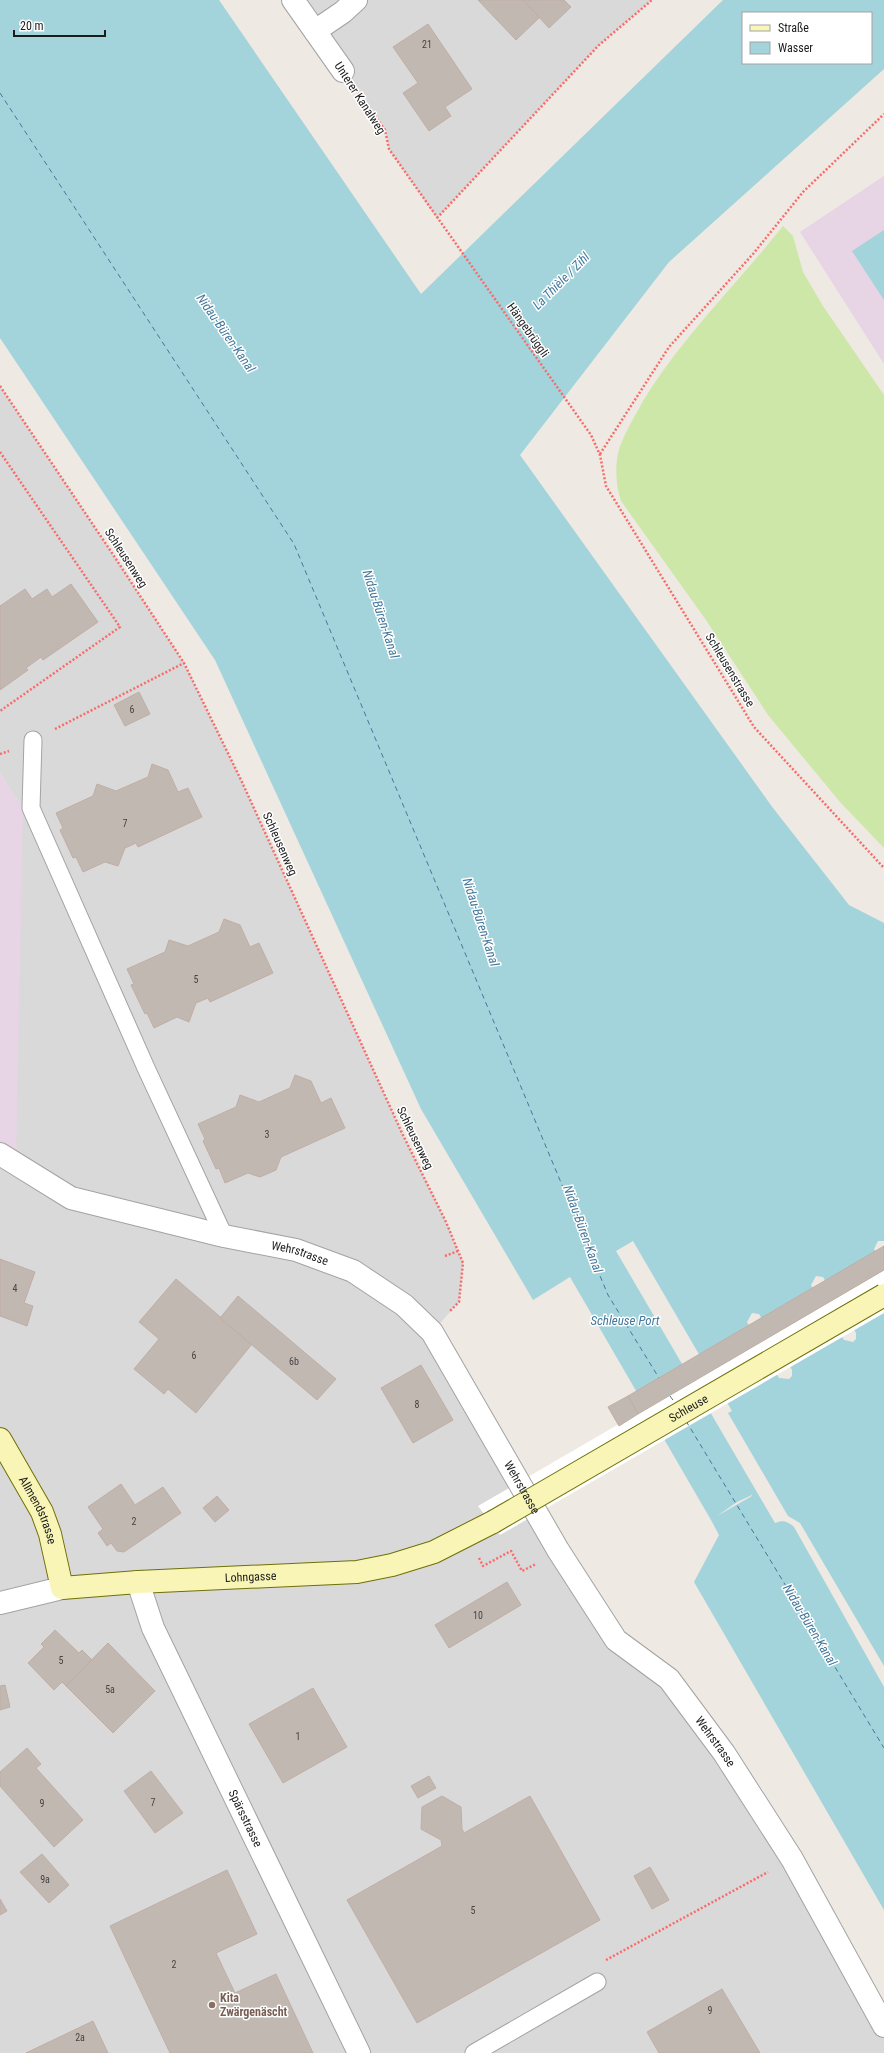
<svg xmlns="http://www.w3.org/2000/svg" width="884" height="2053" font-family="'Roboto Condensed',sans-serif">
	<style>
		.residential { fill: #dad9d9 }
		.industrial { fill: #e7d4e5 }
		.grass { fill: #cde7a8 }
		.water { fill: #a3d3db; fill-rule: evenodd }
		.pier { fill: #fff }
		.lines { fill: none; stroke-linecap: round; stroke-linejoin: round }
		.ferry { stroke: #45789a; stroke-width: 1; stroke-dasharray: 5 4; stroke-linecap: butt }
		.building { fill: #c2b8b2; stroke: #bfaea5 }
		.lane-casing { stroke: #a3a3a3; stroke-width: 19 }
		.street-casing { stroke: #a3a3a3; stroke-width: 24 }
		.secondary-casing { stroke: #6e7007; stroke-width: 24 }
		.path { stroke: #f76c6a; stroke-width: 2.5; stroke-dasharray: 2 2; stroke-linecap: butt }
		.lane { stroke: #fff; stroke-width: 17 }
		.street { stroke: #fff; stroke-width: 22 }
		.secondary { stroke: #f8f5b6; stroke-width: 22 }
		.secondary-bridge-casing { stroke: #6e7007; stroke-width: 24; stroke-linecap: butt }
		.secondary-bridge { stroke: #f8f5b6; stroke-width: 22 }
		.education-dot { fill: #8d6e63; stroke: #fff; stroke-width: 1.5 }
		.labels { text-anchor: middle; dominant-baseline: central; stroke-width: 3; stroke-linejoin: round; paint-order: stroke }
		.number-label { font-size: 10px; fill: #464342 }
		.street-label { font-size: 12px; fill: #1c1c1c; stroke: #fff }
		.education-label { font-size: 12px; font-weight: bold; fill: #785e54; stroke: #fff; text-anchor: start }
		.water-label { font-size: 13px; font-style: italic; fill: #45789a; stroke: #fff }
	</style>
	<rect width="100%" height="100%" fill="#eee9e2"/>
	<g class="residential">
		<path d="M 293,0 L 652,0 L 599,45 L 437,218 L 389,149 L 385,130 Z"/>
		<path d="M 0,386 L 114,556 L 184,663 L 242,782 L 402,1133 L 446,1222 L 463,1263 L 459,1302 L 432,1332 L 616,1640 L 669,1679 L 884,2026 L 884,2053 L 0,2053 L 0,1154 L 23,808 L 0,773 Z"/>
	</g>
	<g class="industrial">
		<path d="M 884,176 L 884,364 L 800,232 Z"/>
		<path d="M 0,773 L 23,808 L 16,1163 L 0,1154 Z"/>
	</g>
	<path class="grass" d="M 783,226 L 793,236 L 803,272 L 823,306 L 884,395 L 884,848 L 840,802 L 768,715 L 706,620 L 621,501 C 616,485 615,469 618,453 C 622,437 635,416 643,401 C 683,336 736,285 783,226 Z"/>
	<g class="water">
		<path d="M 0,0 L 219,0 L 421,294 L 723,0 L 884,0 L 884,69 L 669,262 L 520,455 L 773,808 L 849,905 L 884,923 L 884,1241 L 878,1241 L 874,1249 L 884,1267 L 884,1666 L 800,1523 L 788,1516 L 728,1413 L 732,1411 L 633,1241 L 616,1251 L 775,1523 C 783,1520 787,1521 794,1527 L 884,1687 L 884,1910 L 694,1582 L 719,1535 L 711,1520 L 570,1277 L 533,1300 L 421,1109 L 215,660 L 0,338 ZM 743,13 L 871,13 L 871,63 L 743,63 ZM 816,1276 L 823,1277 L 856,1333 L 856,1339 L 853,1342 L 844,1340 L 811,1285 ZM 752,1313 L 759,1314 L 792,1370 L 792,1376 L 789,1379 L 779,1378 L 747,1322 ZM 752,1495 L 752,1496 L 717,1516 L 737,1502 Z"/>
		<path d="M 884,230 L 884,300 L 852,251 Z"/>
	</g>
	<path class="pier" d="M 884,1270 L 884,1313 L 500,1535 L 478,1506 Z"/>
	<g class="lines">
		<g class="ferry">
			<path d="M 0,93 L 294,544 L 608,1295 L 659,1378"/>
			<path d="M 670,1396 L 675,1403"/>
			<path d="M 686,1421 L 884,1748"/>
		</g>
	</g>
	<g class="building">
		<path d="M 478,0 L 523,0 L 540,17 L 516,40 Z"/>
		<path d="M 523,0 L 564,0 L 571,7 L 549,28 Z"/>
		<path d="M 428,24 L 472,89 L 445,107 L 451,116 L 429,131 L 403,93 L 418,83 L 393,47 Z"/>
		<path d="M 71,584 L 98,622 L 43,660 L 41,657 L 26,668 L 28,670 L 0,690 L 0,606 L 25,589 L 32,599 L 47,589 L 52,597 Z"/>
		<path d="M 139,692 L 150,714 L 125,726 L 114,705 Z"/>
		<path d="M 152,764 L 168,770 L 178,792 L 188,788 L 202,817 L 138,847 L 136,843 L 125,848 L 118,866 L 105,862 L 83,872 L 76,857 L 73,858 L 60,830 L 63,828 L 56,813 L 93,796 L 97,784 L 116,791 L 148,777 Z"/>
		<path d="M 224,919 L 240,925 L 250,947 L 259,943 L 273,973 L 210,1002 L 208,998 L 196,1003 L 189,1022 L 177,1017 L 154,1028 L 147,1013 L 145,1014 L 131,985 L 134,984 L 127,969 L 165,952 L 169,940 L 188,946 L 219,932 Z"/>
		<path d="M 295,1075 L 311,1081 L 321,1103 L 331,1098 L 345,1128 L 281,1157 L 276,1170 L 260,1177 L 248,1173 L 225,1183 L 219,1168 L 216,1169 L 203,1141 L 205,1139 L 198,1124 L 236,1107 L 240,1095 L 259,1102 L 290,1088 Z"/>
		<path d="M 884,1246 L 884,1270 L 638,1414 L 628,1396 Z"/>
		<path d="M 0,1259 L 35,1272 L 24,1303 L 33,1306 L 27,1326 L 0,1316 Z"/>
		<path d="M 176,1279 L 252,1344 L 196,1413 L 168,1389 L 164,1394 L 134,1369 L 159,1339 L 139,1322 Z"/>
		<path d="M 238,1296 L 336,1379 L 317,1400 L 220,1318 Z"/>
		<path d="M 421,1365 L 453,1420 L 413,1443 L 381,1388 Z"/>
		<path d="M 628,1396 L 638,1414 L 619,1426 L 608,1407 Z"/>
		<path d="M 121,1484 L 135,1505 L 163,1487 L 181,1513 L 124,1552 L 117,1551 L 111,1543 L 107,1546 L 98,1533 L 103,1529 L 88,1507 Z"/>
		<path d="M 217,1496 L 229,1510 L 215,1522 L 203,1508 Z"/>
		<path d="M 507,1582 L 521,1605 L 449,1648 L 435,1625 Z"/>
		<path d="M 55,1630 L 79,1653 L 82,1650 L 92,1660 L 66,1686 L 62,1682 L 54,1690 L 28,1663 L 44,1647 L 41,1644 Z"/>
		<path d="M 108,1643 L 155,1691 L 113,1733 L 66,1686 Z"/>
		<path d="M 5,1685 L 10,1707 L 0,1710 L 0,1686 Z"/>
		<path d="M 313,1688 L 347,1747 L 283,1783 L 249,1724 Z"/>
		<path d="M 27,1748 L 41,1764 L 36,1768 L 83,1820 L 54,1847 L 0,1786 L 0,1772 Z"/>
		<path d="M 151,1771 L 183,1813 L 155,1833 L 124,1791 Z"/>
		<path d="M 429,1776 L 436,1788 L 418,1798 L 411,1786 Z"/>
		<path d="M 442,1796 L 461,1807 L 462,1829 L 464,1833 L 530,1796 L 600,1920 L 417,2023 L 347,1900 L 442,1846 L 441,1840 L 421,1829 L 422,1807 Z"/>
		<path d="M 42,1854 L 69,1885 L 49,1903 L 20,1872 Z"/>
		<path d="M 650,1867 L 669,1900 L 652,1909 L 634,1876 Z"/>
		<path d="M 227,1870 L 257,1934 L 216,1953 L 235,1993 L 276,1974 L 313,2053 L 170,2053 L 110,1926 Z"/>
		<path d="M 0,1899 L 7,1911 L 0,1915 Z"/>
		<path d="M 722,1989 L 760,2053 L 659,2053 L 647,2032 Z"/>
		<path d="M 93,2021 L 108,2053 L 26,2053 Z"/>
	</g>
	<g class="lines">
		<g class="lane-casing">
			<g id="lane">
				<path d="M 33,740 L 31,808 L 146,1068 L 224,1236"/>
				<path d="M 474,2053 L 597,1982"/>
			</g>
		</g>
		<g class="street-casing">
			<g id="street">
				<path d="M 293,0 L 343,71"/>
				<path d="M 315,31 L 343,12 L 356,0"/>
				<path id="s1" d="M 0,1154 L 71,1198 L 224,1236 L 296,1250 L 353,1271 L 404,1305 L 432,1332 L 558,1550 L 616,1640 L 669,1679 L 724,1753 L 792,1859 L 884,2026"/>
				<path id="s2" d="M 138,1582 L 153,1628 L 359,2053"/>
				<path d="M 0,1603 L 62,1588"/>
			</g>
		</g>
		<g class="secondary-casing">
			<g id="secondary">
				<path id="s3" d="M 0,1439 L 42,1512 L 50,1534 L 62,1588 L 138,1582 L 357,1572 L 392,1565 L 434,1552 L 493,1522"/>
			</g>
		</g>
		<g class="path">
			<path d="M 358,93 L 385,130 L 389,149 L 591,435 L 600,455 L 606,486 L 754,727 L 884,868"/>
			<path d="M 437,218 L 599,45 L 652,0"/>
			<path d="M 0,386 L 114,556 L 184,663 L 242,782 L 402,1133 L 446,1222 L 463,1263 L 459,1302 L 450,1311"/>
			<path d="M 0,452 L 120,627 L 0,711"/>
			<path d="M 600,454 L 669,347 L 753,254 L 803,192 L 884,114"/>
			<path d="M 55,729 L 184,663"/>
			<path d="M 0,754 L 9,751"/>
			<path d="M 445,1256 L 458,1251"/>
			<path d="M 479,1558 L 483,1566 L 511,1551 L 522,1571 L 536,1564"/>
			<path d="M 606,1960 L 768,1872"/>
		</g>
		<use href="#lane" class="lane"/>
		<use href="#street" class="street"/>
		<use href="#secondary" class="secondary"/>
		<g class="secondary-bridge-casing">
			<g id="secondary-bridge">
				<path id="s4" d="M 493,1522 L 884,1295"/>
			</g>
		</g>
		<use href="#secondary-bridge" class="secondary-bridge"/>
	</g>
	<circle class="education-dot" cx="212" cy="2005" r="4"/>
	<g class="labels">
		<g class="number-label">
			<text x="427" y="44">21</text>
			<text x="132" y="709">6</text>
			<text x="125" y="823">7</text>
			<text x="196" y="979">5</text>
			<text x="267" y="1134">3</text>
			<text x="15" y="1288">4</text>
			<text x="194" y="1355">6</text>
			<text x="294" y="1361">6b</text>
			<text x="417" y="1404">8</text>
			<text x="134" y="1521">2</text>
			<text x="478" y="1615">10</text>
			<text x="61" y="1660">5</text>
			<text x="110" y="1689">5a</text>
			<text x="298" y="1736">1</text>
			<text x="153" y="1802">7</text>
			<text x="42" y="1803">9</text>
			<text x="45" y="1879">9a</text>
			<text x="473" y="1910">5</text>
			<text x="174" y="1964">2</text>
			<text x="710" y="2010">9</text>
			<text x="80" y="2037">2a</text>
		</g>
		<g class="street-label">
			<text transform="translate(360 98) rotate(57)">Unterer Kanalweg</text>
			<text transform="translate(528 330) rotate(55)">Hängebrüggli</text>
			<text transform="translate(126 558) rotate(57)">Schleusenweg</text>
			<text transform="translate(730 670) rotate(59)">Schleusenstrasse</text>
			<text transform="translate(280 844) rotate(66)">Schleusenweg</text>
			<text transform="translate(415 1138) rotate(64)">Schleusenweg</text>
			<text stroke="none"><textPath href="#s1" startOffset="319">Wehrstrasse</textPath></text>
			<text stroke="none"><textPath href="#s4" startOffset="226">Schleuse</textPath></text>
			<text stroke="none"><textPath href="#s1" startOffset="655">Wehrstrasse</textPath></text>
			<text stroke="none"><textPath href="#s3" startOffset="81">Allmendstrasse</textPath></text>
			<text stroke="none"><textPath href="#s3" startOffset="352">Lohngasse</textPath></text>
			<text stroke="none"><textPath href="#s1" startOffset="978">Wehrstrasse</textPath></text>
			<text stroke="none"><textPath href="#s2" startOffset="260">Spärsstrasse</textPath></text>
		</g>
		<g class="education-label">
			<text x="220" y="1998">Kita<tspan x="220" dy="14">Zwärgenäscht</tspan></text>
		</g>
		<g class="water-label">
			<text transform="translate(561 281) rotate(-45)">La Thièle / Zihl</text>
			<text transform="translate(226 333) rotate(55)">Nidau-Büren-Kanal</text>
			<text transform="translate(381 614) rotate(72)">Nidau-Büren-Kanal</text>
			<text transform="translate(481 922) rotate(72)">Nidau-Büren-Kanal</text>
			<text transform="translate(583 1229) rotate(70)">Nidau-Büren-Kanal</text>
			<text x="625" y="1320">Schleuse Port</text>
			<text transform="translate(810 1625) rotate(59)">Nidau-Büren-Kanal</text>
		</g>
	</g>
	<rect x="742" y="12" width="130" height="52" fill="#ffffff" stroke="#a4a4a4"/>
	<rect x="750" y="25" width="20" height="6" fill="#f8f5b6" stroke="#a4a4a4"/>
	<text x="778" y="32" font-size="12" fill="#1c1c1c">Straße</text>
	<rect x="750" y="42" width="20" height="12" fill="#a3d3db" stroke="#a4a4a4"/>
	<text x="778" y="52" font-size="12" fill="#1c1c1c">Wasser</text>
	<path d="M14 30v6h91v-6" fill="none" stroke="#1c1c1c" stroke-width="2"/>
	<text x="20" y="30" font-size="12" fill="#1c1c1c" stroke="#ffffff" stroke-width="3" paint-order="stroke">20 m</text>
</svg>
